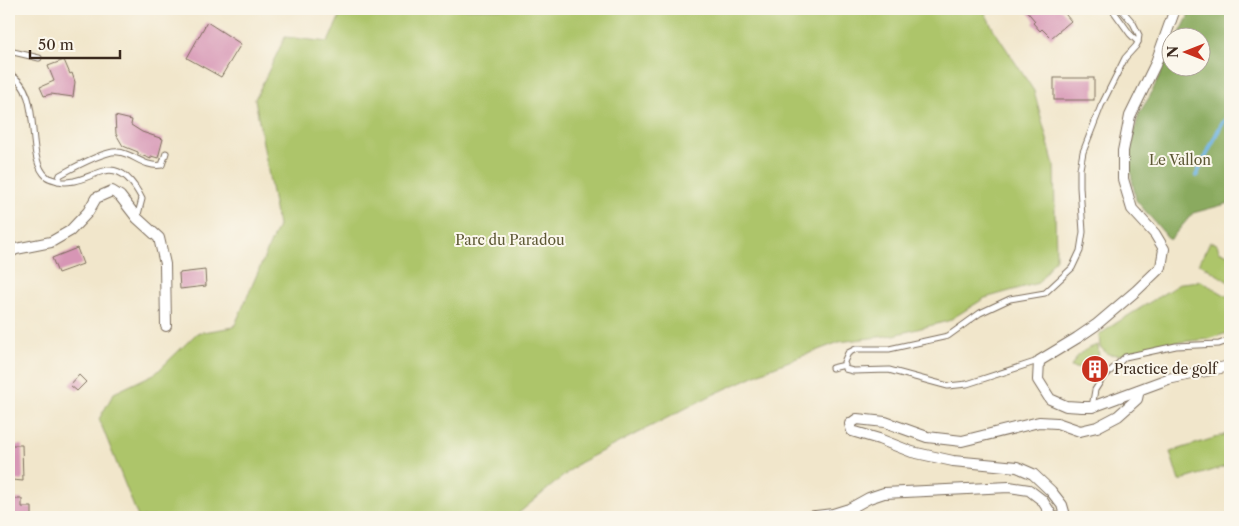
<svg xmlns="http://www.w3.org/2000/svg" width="1239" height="526" font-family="'Libre Caslon Text',serif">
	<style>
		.green { fill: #adc56b; stroke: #747844 }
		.forest { fill: #8aaa5f; stroke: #626a3e }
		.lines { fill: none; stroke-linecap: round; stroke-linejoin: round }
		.stream { stroke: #6fb5e6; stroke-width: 4 }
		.building { fill: #d796b5 }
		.lane-casing { stroke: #7b6c5b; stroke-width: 7 }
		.street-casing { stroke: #7b6c5b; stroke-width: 12 }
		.lane { stroke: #fff; stroke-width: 5 }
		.street { stroke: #fff; stroke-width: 10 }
		.labels { text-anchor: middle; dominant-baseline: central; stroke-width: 4; stroke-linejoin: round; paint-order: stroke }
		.park-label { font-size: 14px; fill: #5d5835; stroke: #fbf7ec }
		.poi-label { font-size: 14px; fill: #3b2a1e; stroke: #fbf7ec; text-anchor: start }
	</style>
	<rect width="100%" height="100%" fill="#fbf7ec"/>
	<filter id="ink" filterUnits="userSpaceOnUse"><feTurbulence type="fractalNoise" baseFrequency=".02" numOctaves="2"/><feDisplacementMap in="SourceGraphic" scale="10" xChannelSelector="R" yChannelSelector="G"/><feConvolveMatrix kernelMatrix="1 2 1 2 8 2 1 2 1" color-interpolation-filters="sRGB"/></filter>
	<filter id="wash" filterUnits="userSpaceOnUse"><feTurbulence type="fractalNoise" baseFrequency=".0096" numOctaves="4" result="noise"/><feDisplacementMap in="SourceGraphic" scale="20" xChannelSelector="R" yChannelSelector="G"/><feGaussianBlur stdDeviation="1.12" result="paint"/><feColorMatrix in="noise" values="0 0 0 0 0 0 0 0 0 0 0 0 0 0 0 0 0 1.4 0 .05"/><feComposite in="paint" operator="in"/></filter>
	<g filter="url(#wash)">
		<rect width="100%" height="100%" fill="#f1e6cb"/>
		<g class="green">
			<path d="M 343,9 L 983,9 L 994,30 L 1034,91 L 1054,165 L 1056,258 L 1038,283 L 985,298 L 948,321 L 894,335 L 839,342 L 771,368 L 710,396 L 579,463 L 514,517 L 138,517 L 99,419 L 114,393 L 156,373 L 197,333 L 234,327 L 278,226 L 255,99 L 285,37 L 328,42 Z"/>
			<path d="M 1210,242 L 1217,244 L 1219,251 L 1230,256 L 1230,283 L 1199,263 Z"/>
			<path d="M 1201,281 L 1230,298 L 1230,332 L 1209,339 L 1170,343 L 1119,355 L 1108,354 L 1100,347 L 1099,335 L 1113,325 L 1181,283 Z"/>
			<path d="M 1098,345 L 1099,360 L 1085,370 L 1071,367 C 1077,354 1084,349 1098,345 Z"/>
			<path d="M 1230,433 L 1230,465 L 1179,481 L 1170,452 Z"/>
		</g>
		<path class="forest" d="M 1188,9 L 1230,9 L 1230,203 L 1193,213 L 1170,240 L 1136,200 L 1128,158 L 1139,113 L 1150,96 L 1171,51 L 1172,68 L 1202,68 L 1202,38 L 1178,37 L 1188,17 Z"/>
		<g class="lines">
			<path class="stream" d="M 1196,176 L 1221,125 L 1230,114"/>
		</g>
		<g id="blocks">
			<g class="building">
				<path d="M 1025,9 L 1061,9 L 1071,21 L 1051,38 L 1042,29 L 1040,31 L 1033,23 L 1035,21 Z"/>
				<path d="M 207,22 L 241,44 L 221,77 L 187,58 Z"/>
				<path d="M 64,60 L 70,74 L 72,73 L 75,82 L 73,97 L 51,94 L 44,96 L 40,87 L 54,81 L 48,66 Z"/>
				<rect x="1054" y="78" width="40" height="22"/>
				<path d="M 115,116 L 132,120 L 131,125 L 142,132 L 163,139 L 158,158 L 151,156 L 151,159 L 138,154 L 138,152 L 123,146 L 116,134 Z"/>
				<path d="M 77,248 L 83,264 L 58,273 L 52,258 Z"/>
				<path d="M 205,270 L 206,286 L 180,289 L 179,273 Z"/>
				<path d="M 79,375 L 86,382 L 77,391 L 70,385 Z"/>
				<path d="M 9,445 L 22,445 L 23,481 L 12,480 L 12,478 L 9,478 Z"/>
				<path d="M 9,499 L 22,499 L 22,507 L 32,507 L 32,517 L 9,517 Z"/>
			</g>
		</g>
	</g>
	<g filter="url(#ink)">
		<use href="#blocks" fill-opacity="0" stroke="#7b6c5b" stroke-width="1"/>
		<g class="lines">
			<g class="lane-casing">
				<g id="lane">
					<path d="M 1112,9 L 1130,34 L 1138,42"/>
					<path d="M 9,51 L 39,58"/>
					<path d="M 9,74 C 45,91 23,157 47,177 C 50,179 55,180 58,181"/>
					<path d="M 137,218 L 142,199 C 135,185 122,166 104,171 C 93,174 84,179 74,181 C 68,182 64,183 58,181 L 60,175 C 71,169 106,150 118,152 C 133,153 144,168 162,165 L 166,153"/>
					<path d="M 1038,361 L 967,384 L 948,386 L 889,370 L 853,371 L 845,369 L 844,362 L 848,353 L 856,349 L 889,349 L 948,336 L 980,313 L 1010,299 L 1045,293 L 1072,268 L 1080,251 L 1083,232 L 1080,187 L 1080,169 L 1083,152 L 1101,106 L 1125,58 L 1136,46 L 1138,42 L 1139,35 L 1133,23 L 1121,9"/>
					<path d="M 832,368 L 845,365"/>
					<path d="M 1092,407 L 1095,390 L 1102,379 L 1125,357 L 1176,346 L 1219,344 L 1230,340"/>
					<path d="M 849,509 L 859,517"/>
				</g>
			</g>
			<g class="street-casing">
				<g id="street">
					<path d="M 1175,9 L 1155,65 L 1130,116 L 1123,151 L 1123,179 L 1132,209 L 1155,234 L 1164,249 L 1161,267 L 1136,291 L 1096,325 L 1077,338 L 1039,361 L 1038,380 L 1050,399 L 1066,406 L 1082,407 L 1092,407 L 1103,403 L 1168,379 L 1230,366"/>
					<path d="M 9,253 L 16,249 L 51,242 L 70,231 L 88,212 L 96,198 L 112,191 L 120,196 L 137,218 L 159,238 L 165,264 L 166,326"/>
					<path d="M 808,517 L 833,514 L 849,509 L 869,498 L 884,493 L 1009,487 L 1029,490 L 1042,500 L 1053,517"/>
					<path d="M 1062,517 L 1064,512 L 1062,505 L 1051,491 L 1033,474 L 1017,467 L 953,461 L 912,452 L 879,439 L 852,431 L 850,424 L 857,419 L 885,422 L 927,437 L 962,441 L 1039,422 L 1057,423 L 1080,431 L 1097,427 L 1118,416 L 1137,399 L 1139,390"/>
				</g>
			</g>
			<use href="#lane" class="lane"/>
			<use href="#street" class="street"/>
		</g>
	</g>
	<defs>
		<g id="building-disc" transform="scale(1.4375)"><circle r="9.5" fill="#c8321e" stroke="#fbf7ec"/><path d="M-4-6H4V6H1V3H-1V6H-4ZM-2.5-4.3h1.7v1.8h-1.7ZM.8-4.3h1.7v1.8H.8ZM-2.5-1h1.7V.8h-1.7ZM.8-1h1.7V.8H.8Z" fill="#fff"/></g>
	</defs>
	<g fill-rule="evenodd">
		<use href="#building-disc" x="1095" y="369"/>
	</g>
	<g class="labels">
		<g class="park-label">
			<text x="1180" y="160">Le Vallon</text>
			<text x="510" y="240">Parc du Paradou</text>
		</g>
		<g class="poi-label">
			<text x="1114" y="369">Practice de golf</text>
		</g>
	</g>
	<rect width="1239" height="526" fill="none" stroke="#fbf7ec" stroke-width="30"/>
	<g transform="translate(1186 52) rotate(270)"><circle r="24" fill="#fbf7ec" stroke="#aea59a"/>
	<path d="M0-4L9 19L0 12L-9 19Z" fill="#c8321e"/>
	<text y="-8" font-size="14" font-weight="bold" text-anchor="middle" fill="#3b2a1e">N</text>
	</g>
	<path d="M30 50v8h90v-8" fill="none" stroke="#3b2a1e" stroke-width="2.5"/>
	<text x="38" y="50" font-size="15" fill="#3b2a1e" stroke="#fbf7ec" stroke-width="4" paint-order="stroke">50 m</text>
</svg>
